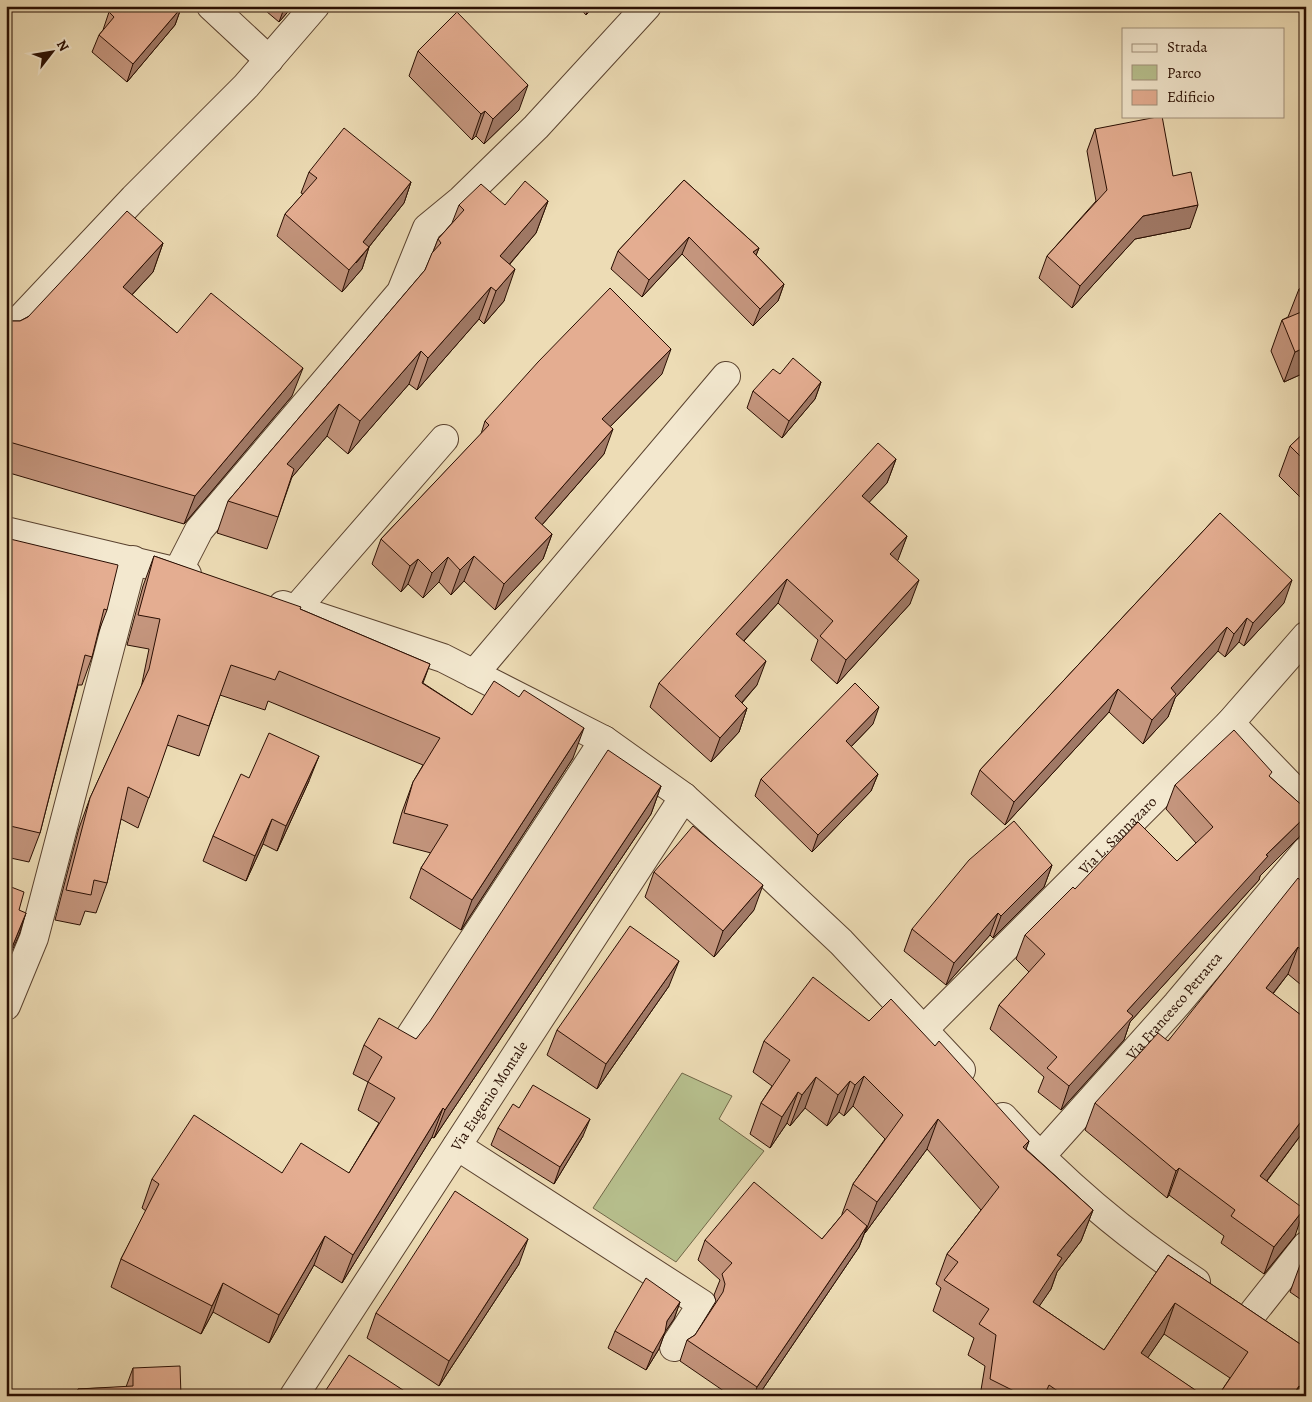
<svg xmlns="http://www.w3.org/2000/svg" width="1312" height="1402" font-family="Alegreya,serif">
  <rect width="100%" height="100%" fill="#eddcb5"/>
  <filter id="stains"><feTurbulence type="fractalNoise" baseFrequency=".004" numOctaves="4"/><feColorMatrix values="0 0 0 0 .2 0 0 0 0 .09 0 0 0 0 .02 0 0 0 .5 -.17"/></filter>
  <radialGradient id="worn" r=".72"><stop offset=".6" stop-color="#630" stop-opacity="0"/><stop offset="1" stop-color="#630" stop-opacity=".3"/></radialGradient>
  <!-- green -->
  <polygon fill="#b7c08e" stroke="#706748" points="682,1073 732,1096 719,1119 764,1151 676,1262 593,1208"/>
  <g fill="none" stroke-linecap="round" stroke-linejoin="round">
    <defs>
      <g id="street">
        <polyline points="211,6 269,60"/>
        <polyline points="6,334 134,198 246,86 315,6"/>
        <polyline points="6,531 187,574"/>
        <polyline points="178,571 199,530 401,292 427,228 461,200 536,127 647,6"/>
        <polyline points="283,605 443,658 604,740 684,797 760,866 841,942 961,1070"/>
        <polyline points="296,609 444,439"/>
        <polyline points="474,674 726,376"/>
        <polyline points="1230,723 1306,802"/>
        <polyline points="6,1006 34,938 133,560"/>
        <path id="s1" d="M924,1029L1230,723L1306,636"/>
        <polyline points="407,1041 604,740"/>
        <path d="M1003,1117C1060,1180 1125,1235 1196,1282"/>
        <polyline points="457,1146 702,1304 674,1347"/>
        <path id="s2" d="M1040,1157L1177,1004L1306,851"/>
        <polyline points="1249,1318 1306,1246"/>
        <path id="s3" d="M294,1396L684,797"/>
      </g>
    </defs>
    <!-- street casing -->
    <use href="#street" stroke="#5a422f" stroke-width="30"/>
    <!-- street -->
    <use href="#street" stroke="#f3e8cf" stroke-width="28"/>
  </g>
  <!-- wall -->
  <g fill="#c4957d" stroke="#290e02">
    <polygon points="260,6 293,6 279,22"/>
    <polygon points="578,6 595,6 586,15"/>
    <polygon points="181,8 175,25 127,82 92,52 99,35 103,30 109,12"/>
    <polygon points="418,51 519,110 484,144 476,136 472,140 409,76"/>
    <polygon points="1095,129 1173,176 1190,228 1135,239 1072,308 1039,278 1047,256 1096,201 1087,151"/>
    <polygon points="309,172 411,182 404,203 369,247 362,269 342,292 277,236 285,214 303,194 301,193"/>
    <polygon points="684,180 759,248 756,255 784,284 778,301 753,326 682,254 642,297 611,269 618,251"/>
    <polygon points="548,201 536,233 510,264 504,301 484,324 479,319 417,390 409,384 348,454 327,436 292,477 267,549 217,533 228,501 425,270 433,252 438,239 452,223 459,205 505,205"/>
    <polygon points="163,243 153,272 132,295 177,333 292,396 184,524 6,472 6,317 12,321 20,321"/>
    <polygon points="1306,286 1306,376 1304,373 1284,382 1271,351 1282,320 1288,317 1299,289"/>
    <polygon points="662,374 610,427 604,454 542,525 552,534 543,559 495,610 464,581 451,595 439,582 423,598 408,584 401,592 372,564 381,539 481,434 485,421"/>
    <polygon points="780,374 821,382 815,399 782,438 747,408 753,391"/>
    <polygon points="1306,431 1306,503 1279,476 1290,446"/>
    <polygon points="896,459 887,483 869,502 907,536 897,561 910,604 837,684 811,660 818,640 778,603 744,641 757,685 742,703 747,708 739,732 711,762 650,707 659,683"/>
    <polygon points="1220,513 1284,603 1244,646 1239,642 1225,657 1218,651 1175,698 1168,717 1143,744 1109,712 1005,825 971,794 980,770"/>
    <polygon points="6,538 107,610 97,636 92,657 82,685 78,685 40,833 29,862 6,857"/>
    <polygon points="154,556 300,609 430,664 423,683 472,715 573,758 461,930 410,898 421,868 431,853 393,843 402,812 413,782 423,765 268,701 265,710 220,695 199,756 167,745 138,828 121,819 107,883 96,913 85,911 80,925 55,920 79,828 90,798 141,688 149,649 127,645 143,586"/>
    <polygon points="873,724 851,747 878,774 871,791 812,852 755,796 761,779"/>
    <polygon points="1270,777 1306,809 1306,822 1300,836 1260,876 1259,880 1130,1022 1124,1040 1061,1110 1038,1092 1044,1077 990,1029 999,1005 1029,972 1016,959 1025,935 1075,889 1177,861 1196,843 1166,809 1175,785"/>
    <polygon points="249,778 309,781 277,851 263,844 246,881 203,861 213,836"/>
    <polygon points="661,786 651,814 434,1138 432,1137 342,1283 314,1265 269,1343 213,1312 201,1334 111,1287 121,1259 146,1211 142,1208 152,1179 282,1173 349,1173 379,1123 358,1110 368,1082 353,1074 364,1045 416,1039"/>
    <polygon points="1052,865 1044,887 993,938 990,935 946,985 904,951 912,929"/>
    <polygon points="654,872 754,910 714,957 645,897"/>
    <polygon points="1306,885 1306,989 1288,974 1273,994 1306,1019 1306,1128 1267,1181 1295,1236 1264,1274 1221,1243 1224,1236 1169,1195 1167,1198 1085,1130 1095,1103 1168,1041"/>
    <polygon points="669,986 597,1089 547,1055 557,1030"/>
    <polygon points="869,1021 935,1046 1029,1141 1026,1149 1093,1210 1081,1241 1057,1272 1051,1289 1039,1306 1104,1350 1168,1255 1306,1348 1306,1396 1218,1396 1230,1378 1164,1334 1147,1358 1204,1396 980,1396 985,1366 968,1355 974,1338 933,1311 941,1288 936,1284 947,1254 981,1210 927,1149 865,1233 865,1232 859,1247 758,1396 731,1396 680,1361 687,1340 695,1335 716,1301 714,1295 720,1280 698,1260 705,1240 822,1239 842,1215 842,1214 853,1184 885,1139 853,1106 844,1116 839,1112 827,1126 805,1108 790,1126 787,1123 770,1148 750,1134 761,1103 772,1086 753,1072 764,1041"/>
    <polygon points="519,1108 583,1136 554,1184 491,1145 498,1128"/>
    <polygon points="1306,1257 1306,1303 1290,1292 1300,1265"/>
    <polygon points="519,1264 439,1386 367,1338 376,1313"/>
    <polygon points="680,1302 674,1319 665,1332 659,1349 646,1370 608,1348 615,1331"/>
    <polygon points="133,1368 181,1396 75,1396 78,1389 126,1387"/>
  </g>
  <!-- shaded-wall -->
  <g fill="#a07966" stroke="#290e02">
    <polygon points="285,6 293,6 279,22"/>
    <polygon points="589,6 595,6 586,15"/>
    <polygon points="181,8 175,25 127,82 133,64"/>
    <polygon points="528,85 519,110 484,144 493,119"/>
    <polygon points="485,111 476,136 472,140 481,114"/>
    <polygon points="411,182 404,203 356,263 369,247 362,269 342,292 349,270 363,242"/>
    <polygon points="548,201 536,233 489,288 500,256"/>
    <polygon points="1198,205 1190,228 1135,239 1072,308 1080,286 1143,216"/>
    <polygon points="689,237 682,254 642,297 649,280"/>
    <polygon points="163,243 153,272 113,315 123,287"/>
    <polygon points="759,248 752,265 753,252"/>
    <polygon points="515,269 504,301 484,324 496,291"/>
    <polygon points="784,284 778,301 753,326 760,309"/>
    <polygon points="491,287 479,319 417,390 428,358"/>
    <polygon points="1306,347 1306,370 1304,373 1284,382 1295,352"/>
    <polygon points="671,349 662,374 593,444 602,419"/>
    <polygon points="421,351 409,384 348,454 360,421"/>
    <polygon points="303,368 292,396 184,524 195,496"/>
    <polygon points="821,382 815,399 782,438 789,421"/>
    <polygon points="339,404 327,436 276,496 287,464"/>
    <polygon points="613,429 604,454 526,543 535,518"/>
    <polygon points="896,459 887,483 853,520 862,496"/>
    <polygon points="552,534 543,559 495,610 504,584"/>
    <polygon points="907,536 898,560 881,578 890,554"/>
    <polygon points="474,556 464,581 451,595 460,570"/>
    <polygon points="448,557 439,582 423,598 432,573"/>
    <polygon points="418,559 408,584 401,592 410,566"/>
    <polygon points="787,579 778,603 728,658 736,634"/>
    <polygon points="919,580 910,604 837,684 846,660"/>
    <polygon points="1292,580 1284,603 1244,646 1253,623"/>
    <polygon points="1247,618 1239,642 1225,657 1234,634"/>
    <polygon points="1227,627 1218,651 1175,698 1168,717 1143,744 1152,720 1171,688"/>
    <polygon points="766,661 757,685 726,720 735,696"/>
    <polygon points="1118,689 1109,712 1005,825 1014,802"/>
    <polygon points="879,707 873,724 839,759 846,741"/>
    <polygon points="747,708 739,732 711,762 720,738"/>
    <polygon points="584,728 573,758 461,930 472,900"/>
    <polygon points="319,756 309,781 277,851 286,826"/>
    <polygon points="878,774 871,791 812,852 818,835"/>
    <polygon points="661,786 651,814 434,1138 445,1110"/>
    <polygon points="1306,816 1306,822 1300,836 1260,876 1259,880 1130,1022 1124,1040 1061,1110 1069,1086 1127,1011 1266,855"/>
    <polygon points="272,819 263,844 246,881 255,856"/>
    <polygon points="1052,865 1044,887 993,938 1001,916"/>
    <polygon points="763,885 754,910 714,957 723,931"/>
    <polygon points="26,913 19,935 6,964 6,962"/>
    <polygon points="998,913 990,935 946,985 954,963"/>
    <polygon points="1298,947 1288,974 1256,1015 1266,988"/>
    <polygon points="679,961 669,986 597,1089 606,1064"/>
    <polygon points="864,1076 853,1106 844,1116 855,1085"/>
    <polygon points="816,1077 805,1108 790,1126 802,1095"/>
    <polygon points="850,1081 839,1112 827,1126 838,1095"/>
    <polygon points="798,1092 787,1123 770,1148 782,1117"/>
    <polygon points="443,1108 432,1137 342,1283 353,1255"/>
    <polygon points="1306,1115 1306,1128 1250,1203 1260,1176"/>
    <polygon points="590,1119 583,1136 554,1184 560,1167"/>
    <polygon points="938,1119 927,1149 865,1233 877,1202"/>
    <polygon points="1029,1141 1018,1171 1023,1147"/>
    <polygon points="1179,1168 1169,1195 1167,1198 1176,1171"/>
    <polygon points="1304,1209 1295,1236 1264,1274 1274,1247"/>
    <polygon points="1093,1210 1081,1241 1057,1272 1051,1289 1021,1333 1033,1302 1057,1255"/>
    <polygon points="867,1226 859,1247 758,1396 754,1396 757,1387"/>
    <polygon points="325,1236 314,1265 269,1343 279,1315"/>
    <polygon points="528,1239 519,1264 439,1386 449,1361"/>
    <polygon points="223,1283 213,1312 201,1334 212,1306"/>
    <polygon points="680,1302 674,1319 665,1332 659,1349 646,1370 653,1353 667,1321"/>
    <polygon points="1175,1303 1164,1334 1130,1384 1141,1353"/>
    <polygon points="1299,1386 1295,1396 1292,1396"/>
  </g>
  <!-- building -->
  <g fill="#e4ad91" stroke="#290e02">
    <polygon points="115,6 180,6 181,8 133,64 99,35 114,17 109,12"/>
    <polygon points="457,12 528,85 493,119 485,111 481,114 418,51"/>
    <polygon points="1162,116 1173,176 1191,172 1198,205 1143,216 1080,286 1047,256 1107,190 1095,129"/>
    <polygon points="344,128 411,182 363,242 369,247 349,270 285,214 317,178 309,172"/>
    <polygon points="684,180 759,248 753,252 784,284 760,309 689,237 649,280 618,251"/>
    <polygon points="525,181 548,201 500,256 515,269 496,291 491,287 428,358 421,351 360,421 339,404 287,464 294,469 278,517 228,501 425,270 432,253 441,243 438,239 464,210 459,205 481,184 505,205"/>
    <polygon points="127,211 163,243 123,287 177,333 211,293 303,368 195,496 6,441 6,317 12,321 20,321 28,317"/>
    <polygon points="1306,286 1306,305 1299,289"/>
    <polygon points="6,287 10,290 6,295"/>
    <polygon points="610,288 671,349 602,419 613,429 535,518 552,534 504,584 474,556 460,570 448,557 432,573 418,559 410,566 381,539 489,425 485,421 538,362"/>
    <polygon points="1306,310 1306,347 1295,352 1282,320"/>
    <polygon points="793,358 821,382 789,421 753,391 773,369 780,374"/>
    <polygon points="1306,431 1306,462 1290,446"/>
    <polygon points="878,443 896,459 862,496 907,536 890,554 919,580 846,660 820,636 833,621 787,579 736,634 766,661 735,696 747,708 720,738 659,683"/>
    <polygon points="1220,513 1292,580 1253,623 1247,618 1234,634 1227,627 1171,688 1176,694 1152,720 1118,689 1014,802 980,770"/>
    <polygon points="6,538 118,565 107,610 104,609 92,657 85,655 40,833 6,825"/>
    <polygon points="154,556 301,607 300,609 430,664 422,683 472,715 494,681 519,697 524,690 584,728 472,900 421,868 448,825 404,813 413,782 440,738 279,671 275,680 231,665 209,726 178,715 149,798 128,787 107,883 94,880 91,895 66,890 90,798 149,669 160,619 138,615"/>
    <polygon points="855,683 879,707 846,741 878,774 818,835 761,779"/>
    <polygon points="1234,730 1272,772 1269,776 1306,809 1306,816 1266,855 1268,856 1127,1011 1133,1016 1069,1086 1047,1068 1057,1057 999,1005 1045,954 1025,935 1073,887 1075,889 1138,822 1177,861 1213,827 1175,785"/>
    <polygon points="269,733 319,756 286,826 272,819 255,856 213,836 241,774 249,778"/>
    <polygon points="608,750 661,786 445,1110 443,1108 353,1255 325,1236 279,1315 223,1283 212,1306 121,1259 159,1184 152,1179 194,1115 282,1173 301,1143 349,1173 395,1098 368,1082 382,1057 364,1045 379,1018 416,1039 430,1021"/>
    <polygon points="1014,821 1052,865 1001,916 998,913 954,963 912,929 969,860"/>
    <polygon points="693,826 763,885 723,931 654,872"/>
    <polygon points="1298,878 1306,885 1306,954 1298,947 1266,988 1306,1019 1306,1115 1260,1176 1304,1209 1274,1247 1231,1216 1235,1210 1179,1168 1176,1171 1095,1103 1158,1033 1168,1041"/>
    <polygon points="6,885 24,892 19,910 26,913 6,962"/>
    <polygon points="630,926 679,961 606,1064 557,1030"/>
    <polygon points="813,977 869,1021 891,999 935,1046 939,1041 1029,1141 1023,1147 1093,1210 1057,1255 1062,1258 1033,1302 1104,1350 1168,1255 1306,1348 1306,1391 1299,1386 1292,1396 1218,1396 1248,1352 1175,1303 1141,1353 1204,1396 1065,1396 1049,1385 1044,1396 1024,1396 990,1379 996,1335 979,1324 989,1309 944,1280 958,1262 947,1254 999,1187 938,1119 877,1202 853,1184 903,1115 864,1076 855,1085 850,1081 838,1095 816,1077 802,1095 798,1092 782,1117 761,1103 790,1060 764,1041"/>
    <polygon points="533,1085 590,1119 560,1167 498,1128 513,1104 519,1108"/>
    <polygon points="754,1182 822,1239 847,1209 867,1226 757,1387 687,1340 695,1335 723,1292 725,1284 722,1274 732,1263 705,1240"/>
    <polygon points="455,1191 528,1239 449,1361 376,1313"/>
    <polygon points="1306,1257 1306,1269 1300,1265"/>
    <polygon points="646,1278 680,1302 667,1321 665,1332 653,1353 615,1331"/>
    <polygon points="349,1355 406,1392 403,1396 322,1396"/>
    <polygon points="180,1366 181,1396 78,1396 78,1389 133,1386 133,1368"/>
  </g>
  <g text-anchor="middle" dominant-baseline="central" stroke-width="4" stroke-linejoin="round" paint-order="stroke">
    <!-- street labels -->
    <g font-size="15" fill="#290e02" stroke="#f3e8cf">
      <text stroke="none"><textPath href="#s1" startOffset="274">Via L. Sannazaro</textPath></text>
      <text stroke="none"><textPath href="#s2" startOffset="202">Via Francesco Petrarca</textPath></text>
      <text stroke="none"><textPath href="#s3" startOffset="358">Via Eugenio Montale</textPath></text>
    </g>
  </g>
  <!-- margin -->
  <rect width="1312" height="1402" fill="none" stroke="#eddcb5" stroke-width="25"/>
  <rect x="8" y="8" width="1297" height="1387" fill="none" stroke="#290e02" stroke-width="2.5"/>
  <rect x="12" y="12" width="1287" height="1377" fill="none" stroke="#290e02"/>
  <!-- legend -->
  <rect x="1122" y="28" width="162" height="90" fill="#f3e8cf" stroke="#a2917d"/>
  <rect x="1132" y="44" width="25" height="8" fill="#f3e8cf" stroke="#a2917d"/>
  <text x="1167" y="52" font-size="15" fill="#290e02">Strada</text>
  <rect x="1132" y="65" width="25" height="15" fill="#b7c08e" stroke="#a2917d"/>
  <text x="1167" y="78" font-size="15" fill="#290e02">Parco</text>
  <rect x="1132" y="90" width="25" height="15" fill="#e4ad91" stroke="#a2917d"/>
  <text x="1167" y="102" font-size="15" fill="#290e02">Edificio</text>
  <!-- north arrow -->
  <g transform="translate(52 52) rotate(59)" stroke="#f3e8cf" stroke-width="4" paint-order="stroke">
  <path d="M0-4L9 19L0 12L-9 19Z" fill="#290e02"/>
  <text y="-8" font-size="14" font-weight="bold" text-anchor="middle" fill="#290e02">N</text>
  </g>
  <rect width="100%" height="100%" filter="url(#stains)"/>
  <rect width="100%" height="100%" fill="url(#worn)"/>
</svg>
